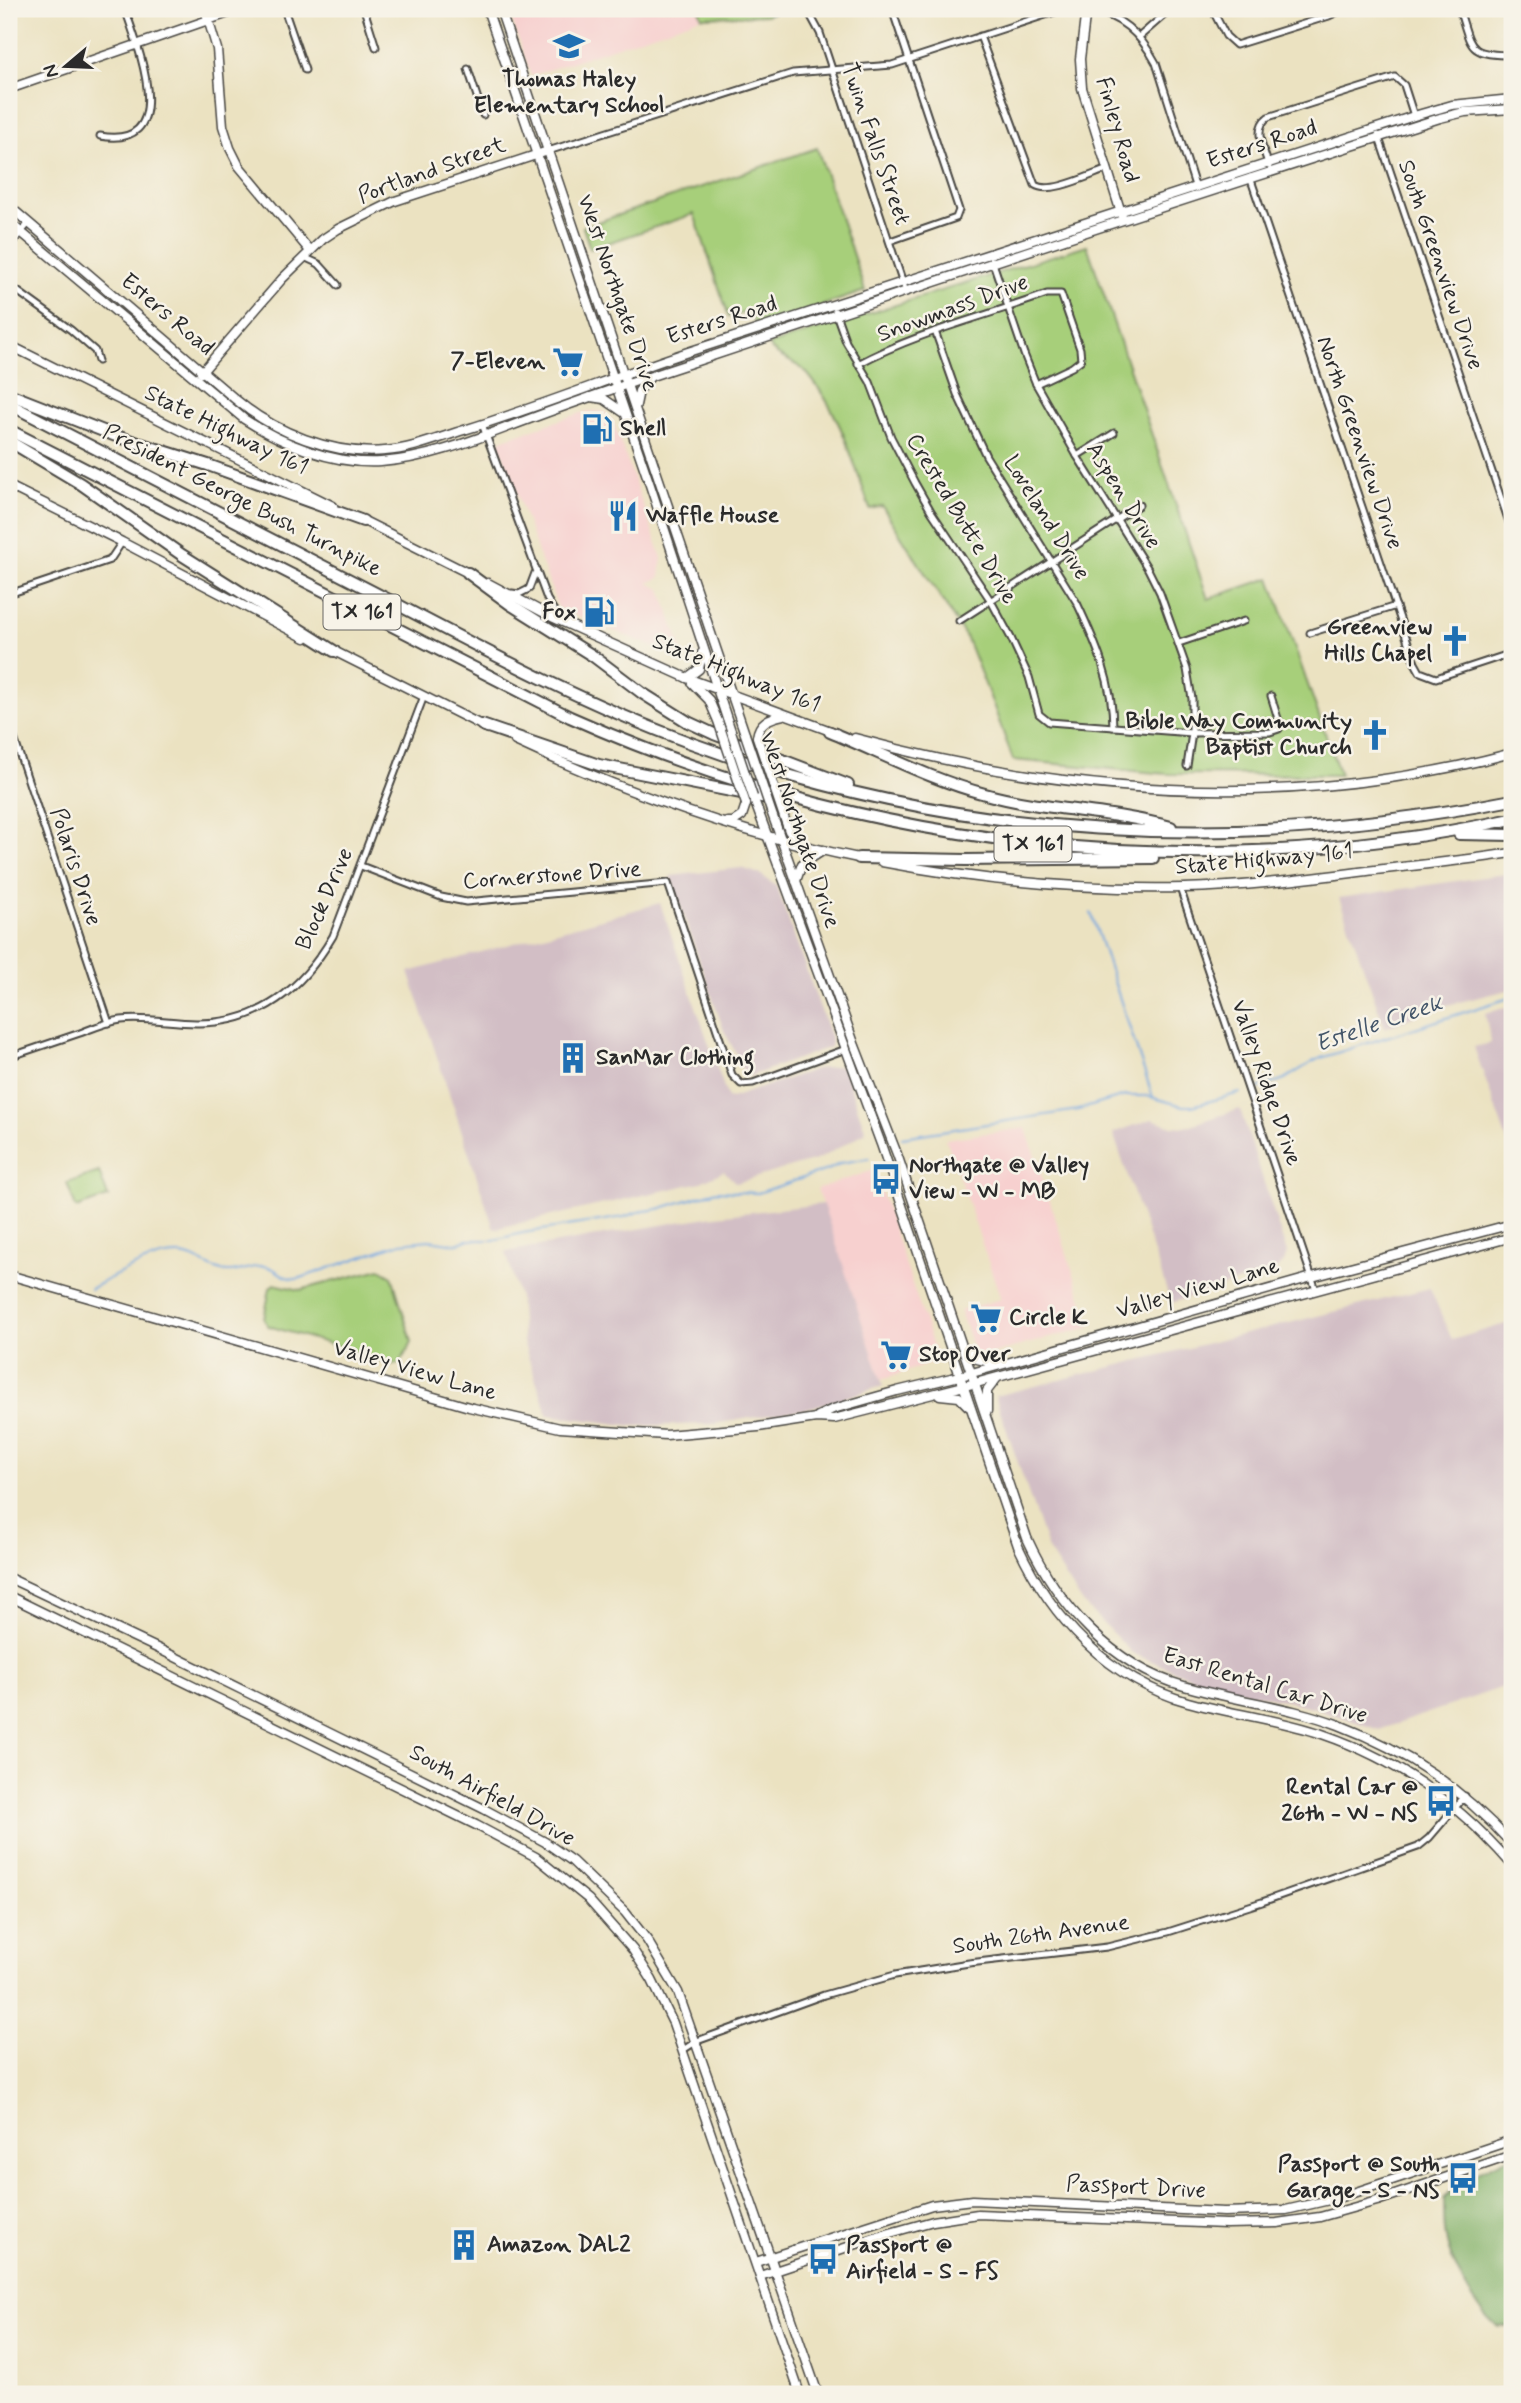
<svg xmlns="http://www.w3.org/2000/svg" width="1521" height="2403" font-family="Mynerve,sans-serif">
  <rect width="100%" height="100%" fill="#f7f3e8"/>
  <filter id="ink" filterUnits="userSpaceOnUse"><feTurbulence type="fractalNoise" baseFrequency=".0143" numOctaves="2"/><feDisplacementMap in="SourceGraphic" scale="14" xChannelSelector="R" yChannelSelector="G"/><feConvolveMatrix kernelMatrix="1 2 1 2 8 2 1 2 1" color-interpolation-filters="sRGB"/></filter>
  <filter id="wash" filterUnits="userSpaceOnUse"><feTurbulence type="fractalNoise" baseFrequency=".00686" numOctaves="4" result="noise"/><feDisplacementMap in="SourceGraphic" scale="28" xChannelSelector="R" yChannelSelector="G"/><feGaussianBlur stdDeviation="1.57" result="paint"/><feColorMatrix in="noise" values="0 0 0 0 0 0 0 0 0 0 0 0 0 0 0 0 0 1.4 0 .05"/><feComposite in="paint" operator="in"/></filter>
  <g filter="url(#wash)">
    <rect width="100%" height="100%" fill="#ebe2c1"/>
    <!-- built -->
    <g fill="#f7d0cf">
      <polygon points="508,9 699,9 702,17 531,76"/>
      <polygon points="594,411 605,412 613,421 662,558 660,578 648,583 661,589 683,653 676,656 558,608 499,444 501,440 581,413"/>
      <polygon points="1026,1128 1091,1327 982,1356 974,1352 960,1311 1001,1299 948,1144 945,1139"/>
      <polygon points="874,1170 938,1361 881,1380 817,1189"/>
    </g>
    <!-- industrial -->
    <g fill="#d2bec5">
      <polygon points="741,868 760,874 776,886 831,1038 830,1047 745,1078 739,1059 724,1031 670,876"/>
      <polygon points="1512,873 1512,989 1435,1008 1385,1028 1339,898"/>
      <polygon points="660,903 728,1099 816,1069 838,1066 844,1069 866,1132 819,1159 736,1183 724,1171 701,1182 494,1229 409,972"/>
      <polygon points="1512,1006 1512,1155 1474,1047 1491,1043 1485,1013"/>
      <polygon points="1240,1109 1287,1253 1284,1262 1276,1270 1171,1303 1113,1133 1152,1119 1172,1126 1185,1127"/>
      <polygon points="823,1204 883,1386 806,1409 713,1424 634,1426 548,1415 523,1342 519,1298 506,1252 707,1217"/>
      <polygon points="1430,1288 1452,1340 1512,1322 1512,1684 1379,1730 1312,1707 1199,1681 1132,1653 1082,1602 1048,1550 995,1396"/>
    </g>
    <!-- green -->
    <g fill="#a7cf7a" stroke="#697d52" stroke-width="2">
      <polygon points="699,9 783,9 766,15 702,17"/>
      <polygon points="817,148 865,291 756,328 750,311 729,317 694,214 590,249 583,227"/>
      <path d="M1087,245L1208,599L1270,578L1340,775L1167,774L1013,760L994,707L967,639L882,506L870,509C853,461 841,413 807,373C797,361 777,359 768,345Z"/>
      <polygon points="99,1172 108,1197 76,1208 67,1183"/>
      <polygon points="380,1269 392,1276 412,1342 400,1364 390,1364 351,1350 268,1326 264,1319 270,1288 274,1284 300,1290"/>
    </g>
    <!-- forest -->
    <path fill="#85b26a" stroke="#586e4a" stroke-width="2" d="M1512,2155V2325L1497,2327C1474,2307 1449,2263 1445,2232C1444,2221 1444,2210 1444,2199L1460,2181Z"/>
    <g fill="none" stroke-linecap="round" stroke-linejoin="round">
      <!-- stream -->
      <g stroke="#73a6df" stroke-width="2">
        <polyline points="769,13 776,9"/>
        <polyline points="1091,913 1153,1097"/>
        <polyline points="1258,1088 1285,1079 1314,1061 1324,1057 1512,997"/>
        <polyline points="902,1137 1078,1110 1125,1096 1147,1096 1183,1106 1192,1106 1240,1093"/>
        <path d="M90,1289C114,1276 158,1250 186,1256C200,1259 211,1270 226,1272C239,1273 251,1266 263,1266C277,1266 281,1280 298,1279L401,1243L429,1240L457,1244L466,1240H494L523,1233L624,1217L638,1212L658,1209L717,1191L758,1193L830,1169L841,1163L869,1158"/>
      </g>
    </g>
  </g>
  <g filter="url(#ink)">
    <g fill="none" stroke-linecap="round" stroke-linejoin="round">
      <defs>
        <g id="street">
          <polyline points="284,9 305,70"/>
          <polyline points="364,9 376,47"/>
          <polyline points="807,9 820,33 906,292"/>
          <path d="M1087,9C1120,15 1140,33 1156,63L1196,189"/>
          <polyline points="1212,9 1226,36 1236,45 1329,16 1344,9"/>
          <path d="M1459,9C1472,48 1467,55 1512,55"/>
          <path d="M980,36L1035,185C1050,195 1090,175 1108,169"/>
          <polyline points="1139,37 1171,9"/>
          <polyline points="468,69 483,115"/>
          <polyline points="1378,135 1512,531"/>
          <path d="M100,136C180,150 138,47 125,9"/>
          <polyline points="548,151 793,73 892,65 1064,9"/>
          <path d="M1269,166C1264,150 1252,129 1268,117L1395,77L1404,85L1414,116"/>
          <polyline points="1511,168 1512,172"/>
          <polyline points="1250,177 1415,663 1420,672 1436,678 1512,653"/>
          <polyline points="890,241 956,218 959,210 894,15 895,9"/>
          <polyline points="9,246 29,223"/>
          <polyline points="304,257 319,264 338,285"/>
          <polyline points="992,260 1024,354 1036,384 1077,456 1148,569 1160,593 1187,669 1192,699 1192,733 1187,766"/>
          <polyline points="9,285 71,330 95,351 98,361"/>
          <polyline points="835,311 846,342 870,382 891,437 915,483 931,511 991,601 1011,638 1029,677 1039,714 1049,722 1192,733 1270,732 1279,729 1280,725 1271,696"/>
          <path d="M935,331L957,394L986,456L1077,603C1096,643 1113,683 1113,727"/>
          <path d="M858,364C918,332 984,317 1047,294H1061L1080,349L1081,360L1072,367L1036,384"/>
          <polyline points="482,424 547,599 559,619"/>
          <polyline points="1077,456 1114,433"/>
          <polyline points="512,593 519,594 529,589 535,573"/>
          <polyline points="9,594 110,560 122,542"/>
          <polyline points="959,621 1139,505"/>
          <polyline points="1310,633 1396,606"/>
          <polyline points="1179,643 1244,621"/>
          <polyline points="9,723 109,1023"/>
          <polyline points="361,866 441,897 466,902 668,883 732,1075 741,1084 753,1083 846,1049"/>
          <polyline points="1180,888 1316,1290"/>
          <path d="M9,1057C32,1049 56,1041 80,1033C93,1028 107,1022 121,1020C146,1017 171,1023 196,1023C260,1024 302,989 333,936L424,696"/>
          <polyline points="683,2050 697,2041 824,1995 895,1975 969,1963 1107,1947 1168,1932 1262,1902 1418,1847 1429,1838 1465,1796"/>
        </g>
        <g id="secondary">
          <polyline points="205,9 217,49 223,126 230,148 239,166 310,251"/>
          <polyline points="487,9 650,485 731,731"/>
          <polyline points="500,9 745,734"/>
          <polyline points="1086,9 1080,59 1082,88 1122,216"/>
          <polyline points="9,89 240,9"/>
          <path d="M9,206L235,399C274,432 333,456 385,451C412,449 438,438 464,430C539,407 613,377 688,352C930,273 1172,195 1414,116L1452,105L1512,99"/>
          <path d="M9,222L244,419C283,444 333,465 381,462C434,458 483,436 532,418C586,398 639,380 694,362C942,279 1190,197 1440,118L1465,112L1512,109"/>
          <polyline points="9,345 333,506"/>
          <polyline points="201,373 282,279 323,239 338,229 395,201 548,151"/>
          <polyline points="591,397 604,399 623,412"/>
          <polyline points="636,405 639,391 650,377"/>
          <polyline points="9,486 122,542 305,638"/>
          <polyline points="360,519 470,574"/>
          <polyline points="488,583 552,617 687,678 836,733"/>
          <polyline points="330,649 487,728"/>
          <polyline points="687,678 699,669 702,653"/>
          <polyline points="692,683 709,700 718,721"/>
          <path d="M757,737C759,722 769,718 783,715"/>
          <path d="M855,738C1071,797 1295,811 1512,753"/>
          <path d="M515,741C626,793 742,835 863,859"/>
          <path d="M753,797L881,1144L1018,1546C1051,1618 1109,1680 1188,1702C1232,1714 1278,1719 1322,1734C1398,1760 1460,1804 1512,1865"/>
          <path d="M771,811L855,1046L897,1154L1027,1538C1057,1604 1112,1666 1184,1686C1236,1701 1289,1706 1339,1725C1409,1752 1461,1788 1512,1844"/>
          <polyline points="784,817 789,831 803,846"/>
          <polyline points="727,822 733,822 742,816 746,804"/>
          <path d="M882,862C981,881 1083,890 1184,888C1248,887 1311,878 1375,870C1421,865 1467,860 1512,853"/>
          <polyline points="796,881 802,864 824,850"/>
          <polyline points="9,1275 469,1407 560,1428 666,1435 758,1427 816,1418 834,1419 976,1383 1512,1237"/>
          <polyline points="967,1350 977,1359 998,1364"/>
          <polyline points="940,1395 959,1397 968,1406"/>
          <polyline points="987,1411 987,1391 997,1378"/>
          <polyline points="818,1416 833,1409 897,1391 972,1373 1312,1277 1512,1224"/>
          <polyline points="9,1578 159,1649 484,1809 545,1842 572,1861 625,1912 647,1940 678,1992 818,2394"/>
          <polyline points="9,1596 476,1825 536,1857 588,1899 633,1950 652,1980 673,2023 800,2394"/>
          <polyline points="756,2262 932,2205 972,2200 1224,2212 1286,2210 1338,2198 1512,2140"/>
          <polyline points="760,2276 890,2233 933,2221 978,2214 1226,2224 1277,2223 1320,2217 1377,2201 1512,2155"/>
        </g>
        <g id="highway">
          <polyline points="9,394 116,436 208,465 363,521"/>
          <path d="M9,404C135,469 261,534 387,599C486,651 585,704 691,743C956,841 1236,854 1512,800"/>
          <path d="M9,430L570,717C865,849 1196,887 1512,819"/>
          <polyline points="9,441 81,484 182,555 334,651"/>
          <polyline points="468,573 510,604 593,656 642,693 688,722 714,734 848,785"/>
          <polyline points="482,725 599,765 787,802"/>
          <path d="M830,732C881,753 932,780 985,794C1046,811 1110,810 1171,827"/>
          <polyline points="1459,834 1512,835"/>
          <polyline points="859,858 966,860 1153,858"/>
        </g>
      </defs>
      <!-- street casing -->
      <use href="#street" stroke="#484642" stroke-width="9"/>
      <!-- secondary casing -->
      <use href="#secondary" stroke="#484642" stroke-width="11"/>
      <!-- highway casing -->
      <use href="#highway" stroke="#484642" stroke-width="14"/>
      <!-- street -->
      <use href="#street" stroke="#fff" stroke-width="5"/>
      <!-- secondary -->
      <use href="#secondary" stroke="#fff" stroke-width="8"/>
      <!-- highway -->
      <use href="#highway" stroke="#fff" stroke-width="10"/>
      <defs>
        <g id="secondary-bridge">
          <polyline points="718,721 746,804"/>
          <polyline points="731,731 753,797"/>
          <polyline points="745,734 771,811"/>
          <polyline points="757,737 784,817"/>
        </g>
      </defs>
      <!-- secondary-bridge casing -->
      <use href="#secondary-bridge" stroke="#484642" stroke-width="11" stroke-linecap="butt"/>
      <!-- secondary-bridge -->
      <use href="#secondary-bridge" stroke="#fff" stroke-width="8"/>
    </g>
  </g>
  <!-- icons -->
  <defs>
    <symbol id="school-bare" viewBox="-9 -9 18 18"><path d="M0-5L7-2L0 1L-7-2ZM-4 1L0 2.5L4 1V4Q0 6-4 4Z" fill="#1f6fb2" stroke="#f7f3e8" stroke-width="2.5" paint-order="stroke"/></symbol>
    <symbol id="supermarket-bare" viewBox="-9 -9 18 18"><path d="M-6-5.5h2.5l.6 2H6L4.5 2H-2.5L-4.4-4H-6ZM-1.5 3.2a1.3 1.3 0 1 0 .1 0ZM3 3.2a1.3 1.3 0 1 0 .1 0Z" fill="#1f6fb2" stroke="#f7f3e8" stroke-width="2.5" paint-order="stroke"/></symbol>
    <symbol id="fuel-bare" viewBox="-9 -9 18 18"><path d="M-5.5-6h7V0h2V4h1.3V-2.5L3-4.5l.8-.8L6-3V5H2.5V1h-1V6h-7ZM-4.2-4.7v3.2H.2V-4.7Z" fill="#1f6fb2" stroke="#f7f3e8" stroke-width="2.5" paint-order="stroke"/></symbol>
    <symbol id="restaurant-bare" viewBox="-9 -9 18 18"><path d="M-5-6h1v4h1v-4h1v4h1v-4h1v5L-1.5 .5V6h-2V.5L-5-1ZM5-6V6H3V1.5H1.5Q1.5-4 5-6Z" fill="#1f6fb2" stroke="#f7f3e8" stroke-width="2.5" paint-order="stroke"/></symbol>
    <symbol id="church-bare" viewBox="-9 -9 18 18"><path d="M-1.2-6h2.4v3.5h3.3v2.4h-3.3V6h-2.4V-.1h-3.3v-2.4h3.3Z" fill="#1f6fb2" stroke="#f7f3e8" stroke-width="2.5" paint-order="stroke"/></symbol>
    <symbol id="building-bare" viewBox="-9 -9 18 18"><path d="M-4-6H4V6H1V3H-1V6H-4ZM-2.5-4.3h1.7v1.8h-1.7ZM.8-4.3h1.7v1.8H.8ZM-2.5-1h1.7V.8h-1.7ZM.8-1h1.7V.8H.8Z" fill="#1f6fb2" stroke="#f7f3e8" stroke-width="2.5" paint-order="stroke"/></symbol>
    <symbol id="bus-bare" viewBox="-9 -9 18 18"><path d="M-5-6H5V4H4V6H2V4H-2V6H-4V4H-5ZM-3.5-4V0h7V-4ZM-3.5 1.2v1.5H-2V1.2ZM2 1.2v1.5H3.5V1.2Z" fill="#1f6fb2" stroke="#f7f3e8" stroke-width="2.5" paint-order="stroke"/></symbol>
  </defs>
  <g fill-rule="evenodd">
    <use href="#school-bare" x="547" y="24" width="44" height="44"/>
    <use href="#supermarket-bare" x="546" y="340" width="44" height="44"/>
    <use href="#fuel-bare" x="575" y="407" width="44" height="44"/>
    <use href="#restaurant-bare" x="601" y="494" width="44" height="44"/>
    <use href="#fuel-bare" x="577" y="590" width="44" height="44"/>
    <use href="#church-bare" x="1433" y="619" width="44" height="44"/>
    <use href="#church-bare" x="1353" y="713" width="44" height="44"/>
    <use href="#building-bare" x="551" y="1036" width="44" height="44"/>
    <use href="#bus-bare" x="864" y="1157" width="44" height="44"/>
    <use href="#supermarket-bare" x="964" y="1296" width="44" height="44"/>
    <use href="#supermarket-bare" x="874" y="1333" width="44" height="44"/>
    <use href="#bus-bare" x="1419" y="1779" width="44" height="44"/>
    <use href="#bus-bare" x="1441" y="2156" width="44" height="44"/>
    <use href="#building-bare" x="442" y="2223" width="44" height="44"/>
    <use href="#bus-bare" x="801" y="2237" width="44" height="44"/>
  </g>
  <g text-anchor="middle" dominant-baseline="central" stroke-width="5" stroke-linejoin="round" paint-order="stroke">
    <!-- shield labels -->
    <g fill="#f7f3e8" stroke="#686764" stroke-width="2">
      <rect x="323.5" y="594.5" width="77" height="35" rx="5"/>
      <rect x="994.5" y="826.5" width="77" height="35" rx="5"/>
    </g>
    <g font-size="21" font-weight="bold" fill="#2b2b2b">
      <text x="362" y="612">TX 161</text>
      <text x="1033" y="844">TX 161</text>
    </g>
    <!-- poi labels -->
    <g font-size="23" font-weight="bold" fill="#2b2b2b" stroke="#f7f3e8" text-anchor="start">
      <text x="569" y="80" text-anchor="middle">Thomas Haley<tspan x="569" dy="26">Elementary School</tspan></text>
      <text x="545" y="362" text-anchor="end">7-Eleven</text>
      <text x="620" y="429">Shell</text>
      <text x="646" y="516">Waffle House</text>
      <text x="576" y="612" text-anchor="end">Fox</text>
      <text x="1432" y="628" text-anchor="end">Greenview<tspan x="1432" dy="26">Hills Chapel</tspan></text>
      <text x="1352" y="722" text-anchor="end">Bible Way Community<tspan x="1352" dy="26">Baptist Church</tspan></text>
      <text x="596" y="1058">SanMar Clothing</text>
      <text x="909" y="1166">Northgate @ Valley<tspan x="909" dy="26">View - W - MB</tspan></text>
      <text x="1009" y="1318">Circle K</text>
      <text x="919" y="1355">Stop Over</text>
      <text x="1418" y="1788" text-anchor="end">Rental Car @<tspan x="1418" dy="26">26th - W - NS</tspan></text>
      <text x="1440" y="2165" text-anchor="end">Passport @ South<tspan x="1440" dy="26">Garage - S - NS</tspan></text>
      <text x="487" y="2245">Amazon DAL2</text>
      <text x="846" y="2246">Passport @<tspan x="846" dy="26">Airfield - S - FS</tspan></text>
    </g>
    <!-- street labels -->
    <g font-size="23" fill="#2b2b2b" stroke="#f7f3e8">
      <text transform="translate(1117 130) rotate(74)">Finley Road</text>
      <text transform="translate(875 144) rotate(71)">Twin Falls Street</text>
      <text transform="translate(1262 145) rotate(-18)">Esters Road</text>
      <text transform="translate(432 171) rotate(-20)">Portland Street</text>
      <text transform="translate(1440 265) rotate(71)">South Greenview Drive</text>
      <text transform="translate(617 293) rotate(71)">West Northgate Drive</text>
      <text transform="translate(953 309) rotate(-20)">Snowmass Drive</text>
      <text transform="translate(167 315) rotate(40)">Esters Road</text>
      <text transform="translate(722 321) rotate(-18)">Esters Road</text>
      <text transform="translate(226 431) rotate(26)">State Highway 161</text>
      <text transform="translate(1359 443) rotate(71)">North Greenview Drive</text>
      <text transform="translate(1123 496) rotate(58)">Aspen Drive</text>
      <text transform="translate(242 501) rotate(27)">President George Bush Turnpike</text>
      <text transform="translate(1046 518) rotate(58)">Loveland Drive</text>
      <text transform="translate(961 519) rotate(59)">Crested Butte Drive</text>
      <text transform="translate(736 674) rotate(22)">State Highway 161</text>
      <text transform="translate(799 830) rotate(71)">West Northgate Drive</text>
      <text transform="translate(1264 860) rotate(-5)">State Highway 161</text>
      <text transform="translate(75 867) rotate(72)">Polaris Drive</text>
      <text transform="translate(552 876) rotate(-4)">Cornerstone Drive</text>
      <text transform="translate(325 899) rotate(-66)">Block Drive</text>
      <text transform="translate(1266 1083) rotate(71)">Valley Ridge Drive</text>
      <text transform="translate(1198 1289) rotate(-16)">Valley View Lane</text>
      <text transform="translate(415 1371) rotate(16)">Valley View Lane</text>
      <text transform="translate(1265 1686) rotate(17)">East Rental Car Drive</text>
      <text transform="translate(492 1796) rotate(29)">South Airfield Drive</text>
      <text transform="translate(1041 1935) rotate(-8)">South 26th Avenue</text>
      <text transform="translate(1136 2188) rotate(3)">Passport Drive</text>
    </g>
    <!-- water labels -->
    <g font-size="24" font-style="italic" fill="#44566a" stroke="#f7f3e8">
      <text transform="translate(1379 1024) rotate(-19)">Estelle Creek</text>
    </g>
  </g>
  <!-- margin -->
  <rect width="1521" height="2403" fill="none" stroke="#f7f3e8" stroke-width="35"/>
  <!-- north arrow -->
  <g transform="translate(66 66) rotate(251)" stroke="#f7f3e8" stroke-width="5" paint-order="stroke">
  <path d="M0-5L12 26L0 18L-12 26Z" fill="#2b2b2b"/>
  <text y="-10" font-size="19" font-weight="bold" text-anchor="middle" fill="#2b2b2b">N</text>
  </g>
</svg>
